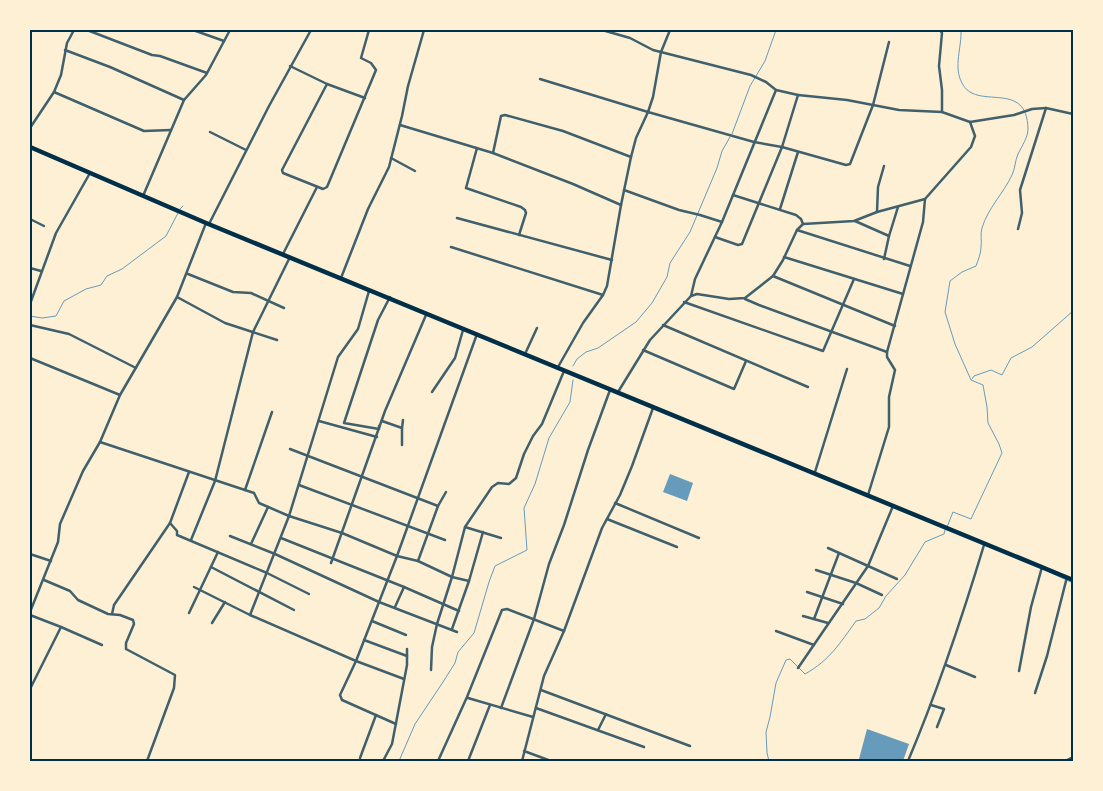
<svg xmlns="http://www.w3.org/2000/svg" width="1103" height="791" font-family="'DejaVu Sans',sans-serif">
  <rect width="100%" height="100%" fill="#fdf0d5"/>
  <!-- water -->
  <g fill="#669bbc">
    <polygon points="670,474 693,483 687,501 663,492"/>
    <polygon points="867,729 909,744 903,761 865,761 859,759"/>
  </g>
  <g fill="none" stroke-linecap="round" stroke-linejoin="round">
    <!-- stream -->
    <g stroke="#669bbc" stroke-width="1">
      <polyline points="732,134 750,86 765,61 776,30"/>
      <polyline points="180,209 183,206"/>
      <polyline points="30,316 42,318 56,316 64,301 86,289 101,285 107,276 122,269 166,236 178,213"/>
      <polyline points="573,366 577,359 586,352 598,348 636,322 652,303 667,277 670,263 690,232 717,168 722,151 730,137"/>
      <polyline points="972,379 974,376 991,370 1002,375 1011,358 1032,347 1073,311"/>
      <path d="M947,527L953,512L971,519L1002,453L999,444L988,423L987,407L983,385L971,380L955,344L945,312L950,281L962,272L976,266C978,260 981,254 981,247C982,241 980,234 982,228C988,208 1003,194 1012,175C1015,169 1015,161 1018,154C1022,146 1028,137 1028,129C1027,78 976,112 962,83C953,67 962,47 961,30"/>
      <polyline points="1049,572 1073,583"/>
      <polyline points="399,761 415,724 443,682 455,663 458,652 474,633 489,582 495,566 527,550 524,508 535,484 549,438 570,402 573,380"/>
      <path d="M769,761L767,753L766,732L770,717L776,683L786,660L790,659L805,674C830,660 840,643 856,621L865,619L879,608L886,596L905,575L925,542L944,534L945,530"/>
    </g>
    <!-- minor -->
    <g stroke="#3f606c" stroke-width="2.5">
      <polyline points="87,30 152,55 160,56 207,73"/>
      <polyline points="193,30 224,41"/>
      <polyline points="602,30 630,38 653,50 751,75 766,82 776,90 798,95"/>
      <polyline points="940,30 942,33 939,66 942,90 942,112"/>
      <polyline points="65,50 110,67 184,100"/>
      <polyline points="290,66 327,84 365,98"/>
      <polyline points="540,79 648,112 653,97 661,52 670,30"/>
      <polyline points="327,84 282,170 283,173 323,189 327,187 376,70 371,63 361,58 369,30"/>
      <polyline points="54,92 144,131 171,130"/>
      <polyline points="400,125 493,153 573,184 621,205"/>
      <polyline points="30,128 54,92 61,75 67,43 74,30"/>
      <polyline points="210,132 246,150"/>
      <polyline points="477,148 466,188 521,207 525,210 526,213 519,235"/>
      <polyline points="493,153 501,116 505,115 563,131 631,157"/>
      <polyline points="391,158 415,171"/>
      <polyline points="624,190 679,210 700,215 722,222"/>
      <polyline points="733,195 796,215 801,219 803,224"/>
      <polyline points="143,196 184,100 206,75 230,30"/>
      <polyline points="780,209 798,152"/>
      <polyline points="877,212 878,187 884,166"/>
      <polyline points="457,218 612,260"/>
      <polyline points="30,219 44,226"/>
      <polyline points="855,221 889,236 898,207"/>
      <polyline points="209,224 269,106 311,30"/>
      <polyline points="1018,229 1022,213 1020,190 1046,108 1073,114"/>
      <polyline points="797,230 910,266"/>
      <polyline points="715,237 738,245 742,244 782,147 798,95 847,100 899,110 942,112 970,122 1014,115 1032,109 1046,108"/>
      <polyline points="451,247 603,295"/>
      <polyline points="283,254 317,187"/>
      <polyline points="784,257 903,294"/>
      <polyline points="884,259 889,236"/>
      <polyline points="30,268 41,271"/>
      <polyline points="188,274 233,292 251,293 284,308"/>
      <polyline points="773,276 895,326"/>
      <polyline points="341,278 368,209 389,167 402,116 408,86 424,30"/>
      <polyline points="691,296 695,279 722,222 776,90"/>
      <polyline points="177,297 225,323 277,340"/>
      <polyline points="745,299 759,305 887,352"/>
      <polyline points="684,302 823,351 854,279"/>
      <polyline points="30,304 56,233 90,173"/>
      <polyline points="30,325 69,334 136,368"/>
      <polyline points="663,325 808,387"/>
      <polyline points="643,350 734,389 746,361"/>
      <polyline points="525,354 537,328"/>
      <polyline points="30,358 120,395"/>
      <polyline points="558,367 583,323 603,295 607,286 621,205 631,157 636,138 648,112 754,142 782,147 846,165 850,164 873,105 889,42"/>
      <polyline points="432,392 455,358 463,330"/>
      <polyline points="618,392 650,340 691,296 697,294 729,299 745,298 773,276 783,260 797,230 803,224 854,221 877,212 925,199 971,147 975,136 970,122"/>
      <polyline points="319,421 377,437"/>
      <polyline points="382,421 402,428 402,445"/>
      <polyline points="379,426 379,429 344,423 378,320 390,297"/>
      <polyline points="402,428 403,420"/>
      <polyline points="100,442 254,493 259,503 289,516 342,533 397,556 418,561 452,577 469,581"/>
      <polyline points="290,449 438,506"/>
      <polyline points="815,472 847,369"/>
      <polyline points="299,485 445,540"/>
      <polyline points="245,490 272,412"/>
      <polyline points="868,495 889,427 889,397 895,370 887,357 887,352 923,222 925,199"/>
      <polyline points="615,503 699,538"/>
      <polyline points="607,519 677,547"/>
      <polyline points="170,523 177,531 177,535 267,573 309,594"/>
      <polyline points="465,527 501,538"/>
      <polyline points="230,536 275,554 379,602 457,632"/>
      <polyline points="281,538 404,587 459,611"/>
      <polyline points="191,540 215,481 253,332 290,257"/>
      <polyline points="251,544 268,507"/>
      <polyline points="828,548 897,579"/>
      <polyline points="30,554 51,561"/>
      <polyline points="418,561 438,506 446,492"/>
      <polyline points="331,563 385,411 426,315"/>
      <polyline points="211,567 294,610"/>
      <polyline points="816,570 856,583 882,595"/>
      <polyline points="44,580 70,591 78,600 108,614 120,615 133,620 134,624 126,643 126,649 175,675 174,688 147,761"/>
      <polyline points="194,587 250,615 356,661 404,679"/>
      <polyline points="807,592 843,604"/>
      <polyline points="395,607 404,587"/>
      <polyline points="30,612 58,542 60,524 83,471 100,442 120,395 177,297 206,223"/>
      <polyline points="189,613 218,552"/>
      <polyline points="112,614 114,605 170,523 189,472"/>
      <polyline points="30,615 61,627 30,689"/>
      <polyline points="250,615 289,516 338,357 358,329 369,291"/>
      <polyline points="803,616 828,623"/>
      <polyline points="814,619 839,553"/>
      <polyline points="372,621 406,635"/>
      <polyline points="212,623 225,602"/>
      <polyline points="61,627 102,645"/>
      <polyline points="452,629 469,581 483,532"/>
      <polyline points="776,631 814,645"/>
      <polyline points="364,640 407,656"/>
      <polyline points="946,665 975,677"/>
      <polyline points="798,668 868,566 893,506"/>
      <polyline points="431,670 432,647 437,624 452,577 465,527 492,487 498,483 509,484 516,478 524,454 533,436 542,424 564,371"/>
      <polyline points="1019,671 1031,607 1042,567"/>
      <polyline points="541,690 690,746"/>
      <polyline points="1035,693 1047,656 1067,577"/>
      <polyline points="468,698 533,717"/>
      <polyline points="931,705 944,709 937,727"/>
      <polyline points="501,708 534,619 549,564 564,525 588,450 610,390"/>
      <polyline points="536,708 644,747"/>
      <polyline points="396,724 342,700 340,695 356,661 397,556 477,334"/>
      <polyline points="598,730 606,714"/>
      <polyline points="524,751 551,761"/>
      <polyline points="360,758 376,715"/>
      <polyline points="383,761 392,744 407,665 407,649"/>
      <polyline points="438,761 467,697 502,610 507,609 564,631"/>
      <polyline points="468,761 490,705"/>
      <polyline points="522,761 544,676 564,631 602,528 620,495 632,466 653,408"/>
      <path d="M908,761C938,690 962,618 984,545"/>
      <polyline points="1065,761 1073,757"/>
    </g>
    <!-- trunk -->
    <polyline stroke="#003049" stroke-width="4.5" points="30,147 206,223 1073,580"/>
  </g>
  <!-- border -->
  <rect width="1103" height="791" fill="none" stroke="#fdf0d5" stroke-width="62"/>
  <rect x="31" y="31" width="1041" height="729" fill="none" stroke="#003049" stroke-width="2"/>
</svg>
